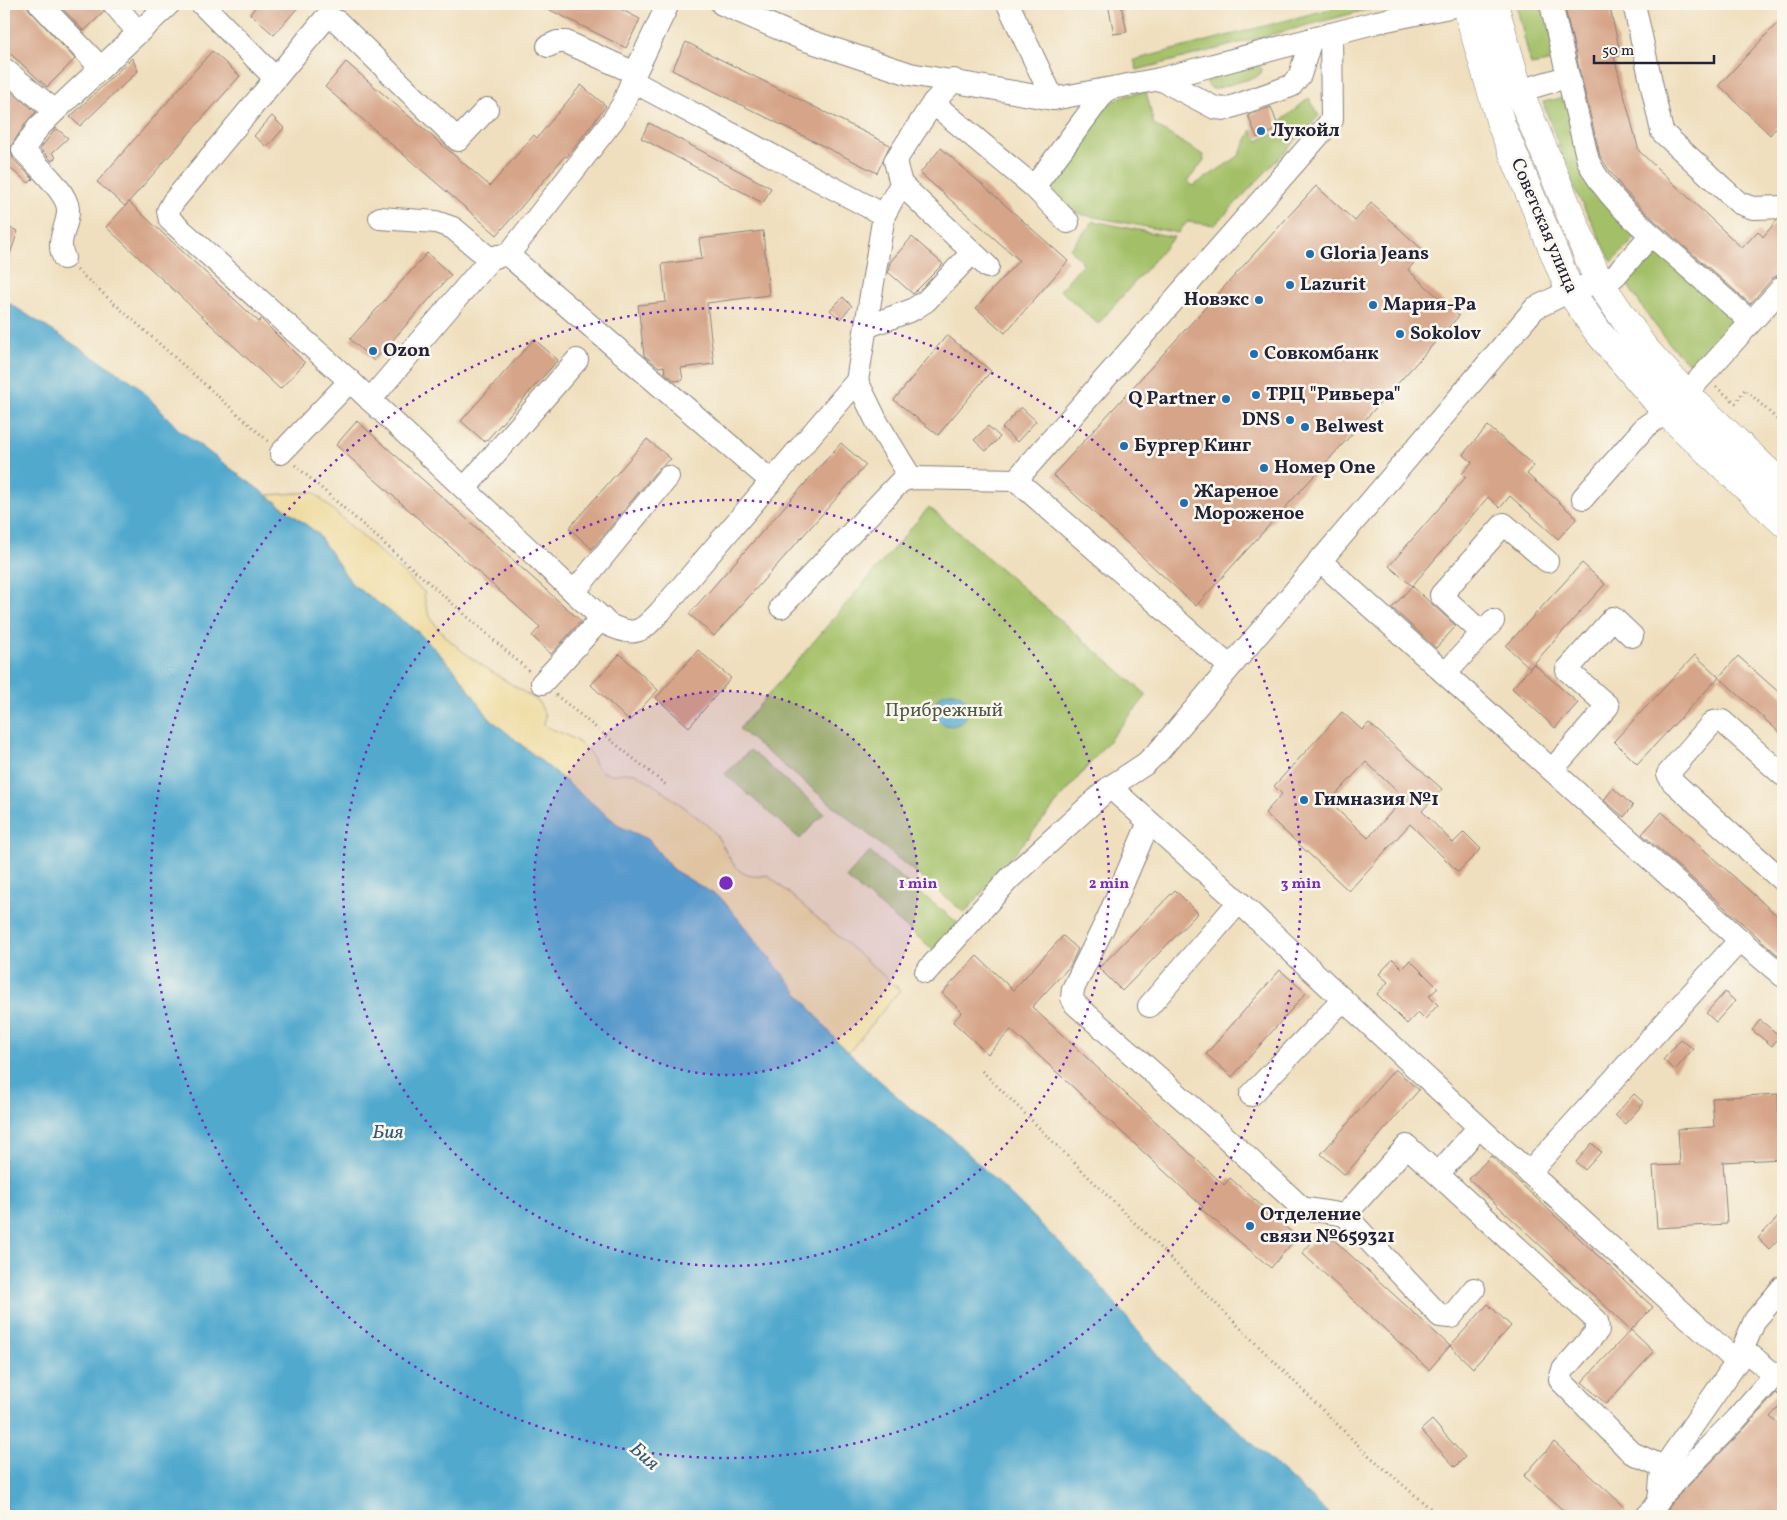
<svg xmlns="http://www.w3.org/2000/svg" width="1787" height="1520" font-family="Vollkorn,serif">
  <rect width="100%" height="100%" fill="#fbf7ec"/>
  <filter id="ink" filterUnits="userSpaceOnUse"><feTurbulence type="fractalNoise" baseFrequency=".02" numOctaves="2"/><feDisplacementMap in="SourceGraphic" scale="10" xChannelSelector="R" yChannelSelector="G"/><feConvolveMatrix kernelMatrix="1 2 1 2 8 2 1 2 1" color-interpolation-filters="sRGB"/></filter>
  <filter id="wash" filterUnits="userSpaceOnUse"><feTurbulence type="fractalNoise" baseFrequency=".0096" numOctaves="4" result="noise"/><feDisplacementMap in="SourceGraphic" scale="20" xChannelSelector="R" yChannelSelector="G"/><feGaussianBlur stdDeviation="1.12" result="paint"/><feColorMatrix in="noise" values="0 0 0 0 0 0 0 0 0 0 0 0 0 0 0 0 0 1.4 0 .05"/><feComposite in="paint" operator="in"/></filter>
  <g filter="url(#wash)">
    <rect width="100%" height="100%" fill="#efdfbe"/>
    <!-- green -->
    <g fill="#a3c068" stroke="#627152">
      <polygon points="1349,4 1376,4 1377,7 1137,70 1134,60"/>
      <polygon points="1516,4 1548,4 1554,58 1548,62 1531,65"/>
      <polygon points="1257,64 1262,69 1261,73 1256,77 1215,89 1212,89 1207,84 1209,77"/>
      <polygon points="1146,91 1154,125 1203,155 1204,160 1188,181 1193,186 1239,156 1252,130 1257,141 1282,131 1281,121 1309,98 1319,116 1215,225 1187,222 1178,233 1079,214 1050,197 1046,179 1104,107 1121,97"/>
      <polygon points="1562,98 1637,236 1612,262 1574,188 1543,102"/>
      <polygon points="1093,221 1174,237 1098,324 1060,290 1083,263 1070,249"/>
      <path d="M1653,247L1738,321L1702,362C1700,363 1697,365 1695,365C1678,364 1633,293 1623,278Z"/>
      <polygon points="929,507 1147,695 965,913 739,729"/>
      <polygon points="750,750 824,813 800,839 725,774"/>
      <polygon points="869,852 958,923 935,951 846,878"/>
    </g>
    <!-- sand -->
    <path fill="#eeda9e" stroke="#887e6c" d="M313,492L424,592C425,603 427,614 435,624C458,655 507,680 539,702L545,715L544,726C559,732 577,738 587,750C595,758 593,768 605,773C614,777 626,771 635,773C641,774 702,820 709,827C730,845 728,884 768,875L900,990L849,1052L839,1044L722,899L672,869L648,839L621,827L489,718L455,670L418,632L352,584L317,533L267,495Z"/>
    <!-- water -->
    <g fill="#51a9ce" stroke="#3a6684">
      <polygon points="4,300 136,384 178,429 317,533 352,584 418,632 455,670 489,718 621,827 648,839 672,869 722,899 839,1044 911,1109 947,1133 1089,1272 1161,1359 1331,1516 4,1516"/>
      <circle cx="951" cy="709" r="17"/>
    </g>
    <g id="blocks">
      <!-- building -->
      <g fill="#d6a488" fill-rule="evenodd">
        <polygon points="4,4 24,4 75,59 47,87 4,48"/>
        <polygon points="58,4 101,4 104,12 84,31"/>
        <polygon points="258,4 301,4 274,35 250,14"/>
        <polygon points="538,4 610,4 640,19 626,48"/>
        <polygon points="1108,4 1121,4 1127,32 1114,34"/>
        <polygon points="1564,4 1609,4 1621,56 1614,57 1639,151 1742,248 1758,231 1763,237 1777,220 1783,220 1783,272 1773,278 1750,304 1645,212 1624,190 1607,167 1600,156"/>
        <polygon points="1783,17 1783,120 1770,135 1719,85"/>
        <polygon points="686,42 890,145 877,173 672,70"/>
        <polygon points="212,51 240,76 125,206 97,182"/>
        <polygon points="132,58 138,71 80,126 70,117"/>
        <polygon points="346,62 490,186 534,135 537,138 581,85 606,106 567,157 565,156 497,235 325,87"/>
        <polygon points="4,86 36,112 27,121 10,148 13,159 33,179 29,183 4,164"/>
        <polygon points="1271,107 1279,129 1257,138 1248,115"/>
        <polygon points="272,116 284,128 267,147 254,136"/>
        <polygon points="649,123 771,188 763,203 641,138"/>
        <polygon points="56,128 68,138 52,153 56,157 52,161 40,149"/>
        <polygon points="941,148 1068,261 1005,333 976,308 1019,260 920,173"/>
        <polygon points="1316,186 1355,221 1371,203 1424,251 1408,270 1459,316 1196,606 1053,475"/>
        <polygon points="129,202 259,322 261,319 305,363 280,389 106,227"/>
        <polygon points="4,226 18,231 6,266 4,265"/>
        <polygon points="763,231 769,295 707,303 714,364 681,368 683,380 675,381 665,373 664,366 659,367 644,355 638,305 666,302 662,264 702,259 699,239"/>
        <polygon points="912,237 943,264 913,294 888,272 890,262"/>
        <polygon points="427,253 451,275 374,361 350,339"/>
        <polygon points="843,297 852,306 840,319 830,310"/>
        <polygon points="947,335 991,371 938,435 894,400"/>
        <polygon points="534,339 558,360 485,442 461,421"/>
        <polygon points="1021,407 1036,421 1017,442 1002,428"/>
        <polygon points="357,421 581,621 551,654 532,636 540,627 336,445"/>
        <polygon points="988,426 1000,437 986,451 974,440"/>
        <polygon points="1488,426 1534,466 1527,474 1577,518 1558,539 1510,496 1500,508 1488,497 1412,586 1389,566 1466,477 1462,474 1472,462 1463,454"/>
        <polygon points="647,439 671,459 658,469 592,549 569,528"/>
        <polygon points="841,443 866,465 714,636 689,614"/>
        <polygon points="1582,563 1605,584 1530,668 1506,646"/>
        <polygon points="1412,586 1456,626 1436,648 1392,608"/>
        <polygon points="698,650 731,678 689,727 656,698"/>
        <polygon points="620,654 658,690 629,721 591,685"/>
        <polygon points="1695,655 1719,677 1637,764 1614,741"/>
        <polygon points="1738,656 1783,696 1783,736 1719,677"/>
        <polygon points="1534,664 1578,703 1555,728 1512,688"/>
        <path d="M1342,712L1362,730L1369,723L1442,789L1422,811L1453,843L1464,832L1481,849L1458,872L1410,824L1349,891L1265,813L1282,794L1274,786ZM1366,762L1404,798L1368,838L1329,802Z"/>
        <polygon points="1613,788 1633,806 1624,817 1604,800"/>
        <polygon points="1662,812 1783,921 1783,949 1778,955 1642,834"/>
        <polygon points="1175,890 1198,913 1122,991 1099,968"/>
        <polygon points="1063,936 1078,949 1070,966 1032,1007 1224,1185 1230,1178 1297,1237 1271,1268 1201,1209 1203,1207 1011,1030 988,1054 953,1022 962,1012 942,993 977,956 1013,990"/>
        <polygon points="1393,959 1402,968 1410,960 1438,988 1429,996 1438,1005 1425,1019 1418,1012 1407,1024 1377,994 1388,982 1379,974"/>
        <polygon points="1280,970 1306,993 1232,1077 1206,1054"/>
        <polygon points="1725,992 1735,1001 1716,1022 1706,1013"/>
        <polygon points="1760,1020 1780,1036 1772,1046 1752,1030"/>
        <polygon points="1681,1039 1693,1049 1675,1070 1663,1060"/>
        <polygon points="1395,1069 1419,1090 1345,1175 1321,1154"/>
        <polygon points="1634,1094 1644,1103 1625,1124 1615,1115"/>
        <polygon points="1778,1094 1781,1159 1723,1162 1727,1224 1657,1228 1653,1166 1680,1165 1678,1129 1714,1127 1712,1098"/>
        <polygon points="1592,1143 1601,1152 1585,1170 1576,1162"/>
        <polygon points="1491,1156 1653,1307 1631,1330 1469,1179"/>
        <polygon points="1783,1212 1783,1234 1769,1249 1758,1238"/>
        <polygon points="1323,1230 1450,1346 1429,1370 1302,1253"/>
        <polygon points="1488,1304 1511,1326 1473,1368 1450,1346"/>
        <polygon points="1631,1330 1654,1352 1606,1404 1582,1382"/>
        <polygon points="1776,1393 1783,1399 1783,1402 1770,1417 1783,1428 1783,1516 1664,1516 1671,1503 1745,1428"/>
        <polygon points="1432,1420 1465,1457 1455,1467 1421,1430"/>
        <polygon points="1554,1442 1626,1508 1619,1516 1570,1516 1524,1476"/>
      </g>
    </g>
  </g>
  <g filter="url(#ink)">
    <use href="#blocks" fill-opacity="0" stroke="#88807c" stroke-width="1"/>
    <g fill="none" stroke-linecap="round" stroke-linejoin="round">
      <defs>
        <g id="minor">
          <polyline points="40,4 101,68"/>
          <polyline points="114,4 138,32"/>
          <polyline points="202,4 275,78"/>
          <polyline points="722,4 803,39 910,74 1053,99 1160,79 1377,22 1464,4"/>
          <polyline points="1008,4 1053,99"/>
          <path d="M1551,4L1588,161C1606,198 1640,225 1671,252C1697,275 1724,298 1750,321"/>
          <polyline points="1634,4 1662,132 1739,203 1753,208 1783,207"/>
          <polyline points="548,46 557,42 566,42 635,73"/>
          <polyline points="4,69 55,111"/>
          <polyline points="1160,79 1215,108 1226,109 1291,86 1300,75 1311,39"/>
          <polyline points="632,81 884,215"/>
          <polyline points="1519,91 1567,77"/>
          <polyline points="933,103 1034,187"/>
          <path d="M487,109L458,140L338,22L330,18L324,20L173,202L168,211L170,220L350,381L609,625C636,637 641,632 660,612L857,381L884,215L901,184L895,161L933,103L954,80"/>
          <polyline points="901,184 988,267"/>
          <polyline points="380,218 436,222 453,228 490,259"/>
          <polyline points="1068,222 1034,187 1106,90"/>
          <polyline points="508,255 771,481"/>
          <path d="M64,258C55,240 69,226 68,209C67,191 35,164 23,150L38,128L55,111L169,4"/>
          <polyline points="866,327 912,310 926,301 972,253"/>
          <polyline points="857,381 878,424 911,478"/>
          <polyline points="1686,394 1783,287"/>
          <polyline points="370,400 490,259 498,256 508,255 613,120 623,104 635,73 668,4"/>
          <polyline points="281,453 350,381"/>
          <polyline points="465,488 577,360"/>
          <polyline points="1583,498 1645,427 1666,412"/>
          <polyline points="1319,560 1740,940 1783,976"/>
          <polyline points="574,592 668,477"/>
          <polyline points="781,607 901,481 911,478 1016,480"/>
          <polyline points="1482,633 1441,595 1504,524 1547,561"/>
          <polyline points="1229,666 1016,480 1332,120 1331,34"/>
          <polyline points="1446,673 1493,621"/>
          <polyline points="542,683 602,618"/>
          <polyline points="1552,770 1608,706 1567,670 1613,618 1632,636"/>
          <polyline points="1783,775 1722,721 1713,722 1668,774 1672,781 1783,881"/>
          <polyline points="1110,787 1239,902 1479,1127 1737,1362"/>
          <polyline points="1149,822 1108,918 1073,989 1072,998 1075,1004 1209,1122 1302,1208 1345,1215 1440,1316 1451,1317 1474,1289"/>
          <polyline points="926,972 1010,878 1110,787 1145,764 1159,751 1535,308 1570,291 1615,276 1651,235"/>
          <polyline points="1149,1006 1239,902"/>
          <polyline points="1251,1095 1343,1000"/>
          <polyline points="1529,1173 1740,940"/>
          <polyline points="1438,1174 1479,1127"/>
          <polyline points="1345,1215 1407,1146 1597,1321 1598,1330 1563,1370 1560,1380 1632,1453 1664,1467"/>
          <polyline points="1744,1350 1775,1375 1783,1377"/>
          <polyline points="1665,1492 1736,1419 1775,1375"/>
          <path d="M1647,1516C1668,1496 1655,1490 1664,1467L1737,1362L1755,1320L1783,1287"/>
        </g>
        <g id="major">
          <polyline points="1466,4 1501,124 1570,291 1598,332 1666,412 1783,522"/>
          <polyline points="1494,4 1519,91 1598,280 1644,348 1686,394 1783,486"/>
        </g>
      </defs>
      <!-- minor casing -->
      <use href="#minor" stroke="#88807c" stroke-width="24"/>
      <!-- major casing -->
      <use href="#major" stroke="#88807c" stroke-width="29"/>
      <!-- path -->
      <g stroke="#88807c" stroke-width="3" stroke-dasharray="1 4" stroke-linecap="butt">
        <polyline points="77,270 268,441"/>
        <polyline points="1716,387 1736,403 1745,389 1783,425"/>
        <polyline points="295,465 529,671"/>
        <polyline points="556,695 667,786"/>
        <polyline points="982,1071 1365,1452 1439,1516"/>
      </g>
      <!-- minor -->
      <use href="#minor" stroke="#fff" stroke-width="22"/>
      <!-- major -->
      <use href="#major" stroke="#fff" stroke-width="28"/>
    </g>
  </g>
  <!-- distance rings -->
  <circle cx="726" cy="883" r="192" fill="#7b2cbf" fill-opacity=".12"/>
  <g fill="none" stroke="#7b2cbf" stroke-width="2.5" stroke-dasharray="2.5 5">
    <circle cx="726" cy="883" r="192"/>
    <circle cx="726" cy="883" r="383"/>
    <circle cx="726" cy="883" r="575"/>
  </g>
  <!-- markers -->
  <g fill="#1f6fb2" stroke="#fbf7ec" stroke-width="2">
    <circle cx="1261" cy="131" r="5"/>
    <circle cx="1310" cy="254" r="5"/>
    <circle cx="1290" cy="285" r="5"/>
    <circle cx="1259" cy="300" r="5"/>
    <circle cx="1373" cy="305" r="5"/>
    <circle cx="1400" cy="334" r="5"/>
    <circle cx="373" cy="351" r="5"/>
    <circle cx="1254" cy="354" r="5"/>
    <circle cx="1256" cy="395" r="5"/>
    <circle cx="1226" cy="399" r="5"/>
    <circle cx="1290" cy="420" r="5"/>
    <circle cx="1305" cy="427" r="5"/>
    <circle cx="1124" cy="446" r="5"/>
    <circle cx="1264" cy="468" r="5"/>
    <circle cx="1184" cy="503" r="5"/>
    <circle cx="1304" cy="800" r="5"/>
    <circle cx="1250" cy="1226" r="5"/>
  </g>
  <g text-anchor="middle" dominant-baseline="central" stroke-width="5" stroke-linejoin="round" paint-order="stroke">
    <!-- poi labels -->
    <g font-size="19" font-weight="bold" fill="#22223b" stroke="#fbf7ec" text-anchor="start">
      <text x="1271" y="131">Лукойл</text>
      <text x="1320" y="254">Gloria Jeans</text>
      <text x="1300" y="285">Lazurit</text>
      <text x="1249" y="300" text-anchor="end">Новэкс</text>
      <text x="1383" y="305">Мария-Ра</text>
      <text x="1410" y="334">Sokolov</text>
      <text x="383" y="351">Ozon</text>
      <text x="1264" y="354">Совкомбанк</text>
      <text x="1266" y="395">ТРЦ "Ривьера"</text>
      <text x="1216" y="399" text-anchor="end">Q Partner</text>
      <text x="1280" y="420" text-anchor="end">DNS</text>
      <text x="1315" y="427">Belwest</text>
      <text x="1134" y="446">Бургер Кинг</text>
      <text x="1274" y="468">Номер One</text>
      <text x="1194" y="492">Жареное<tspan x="1194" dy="22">Мороженое</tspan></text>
      <text x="1314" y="800">Гимназия №1</text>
      <text x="1260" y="1215">Отделение<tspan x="1260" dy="22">связи №659321</tspan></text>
    </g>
    <!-- street labels -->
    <g font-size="19" fill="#22223b" stroke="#fbf7ec">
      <text transform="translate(1544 226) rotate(67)">Советская улица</text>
    </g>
    <!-- park labels -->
    <g font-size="19" fill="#4f594b" stroke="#fbf7ec">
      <text x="944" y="711">Прибрежный</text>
    </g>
    <!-- water labels -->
    <g font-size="20" font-style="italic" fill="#355876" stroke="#fbf7ec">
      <text x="388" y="1133">Бия</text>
      <text transform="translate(644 1457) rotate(41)">Бия</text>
    </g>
  </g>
  <circle cx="726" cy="883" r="8" fill="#7b2cbf" stroke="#fbf7ec" stroke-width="2.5"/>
  <g font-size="15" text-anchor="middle" font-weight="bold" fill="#7b2cbf" stroke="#fbf7ec" stroke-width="5" stroke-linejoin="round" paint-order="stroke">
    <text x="918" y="888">1 min</text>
    <text x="1109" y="888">2 min</text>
    <text x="1301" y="888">3 min</text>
  </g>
  <!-- margin -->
  <rect width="1787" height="1520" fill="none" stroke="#fbf7ec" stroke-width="20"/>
  <!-- scale -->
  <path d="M1594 55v8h120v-8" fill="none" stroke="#22223b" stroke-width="2.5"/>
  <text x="1602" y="55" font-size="15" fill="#22223b" stroke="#fbf7ec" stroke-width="4" paint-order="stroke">50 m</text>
</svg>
